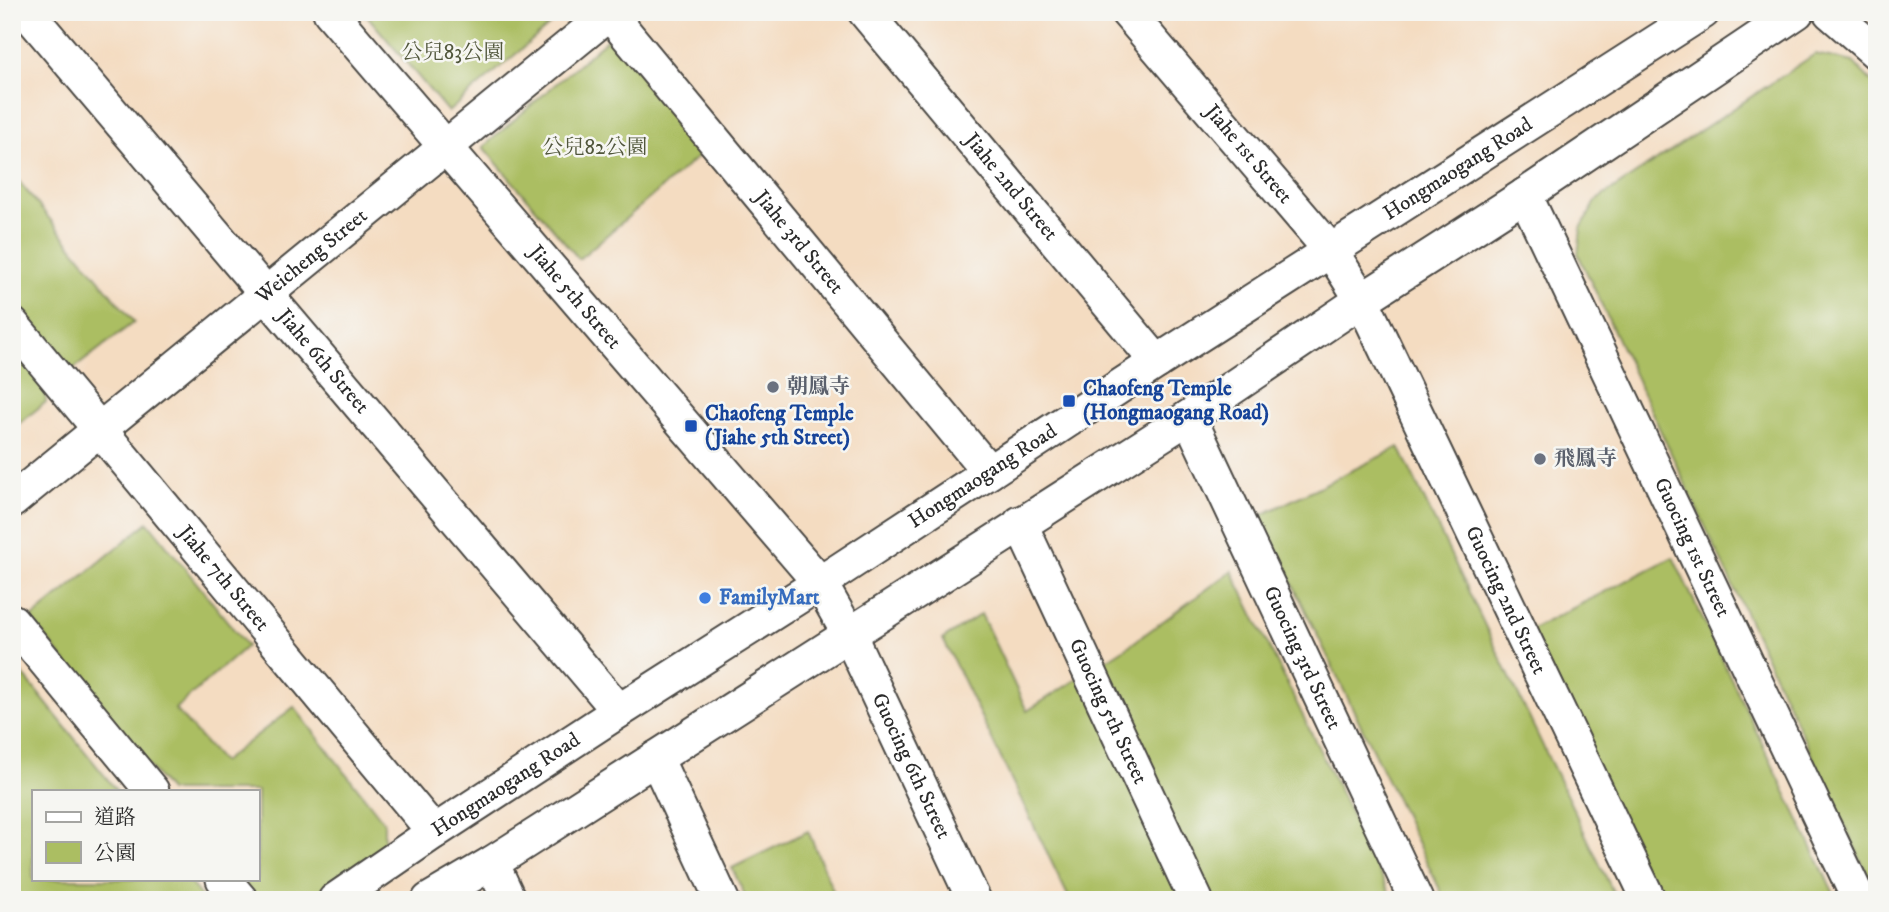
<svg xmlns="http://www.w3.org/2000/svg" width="1889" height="912" font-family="'IM FELL DW Pica','Noto Serif TC',serif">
  <rect width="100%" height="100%" fill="#f6f6f2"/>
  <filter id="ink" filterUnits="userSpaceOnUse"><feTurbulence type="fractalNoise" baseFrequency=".0143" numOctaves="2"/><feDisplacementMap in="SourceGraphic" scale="14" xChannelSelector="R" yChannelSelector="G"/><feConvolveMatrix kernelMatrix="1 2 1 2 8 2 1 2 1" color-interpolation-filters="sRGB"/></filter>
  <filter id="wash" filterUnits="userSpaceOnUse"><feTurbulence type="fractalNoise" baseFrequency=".00686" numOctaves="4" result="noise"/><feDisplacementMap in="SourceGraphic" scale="28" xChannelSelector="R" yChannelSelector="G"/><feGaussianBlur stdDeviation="1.57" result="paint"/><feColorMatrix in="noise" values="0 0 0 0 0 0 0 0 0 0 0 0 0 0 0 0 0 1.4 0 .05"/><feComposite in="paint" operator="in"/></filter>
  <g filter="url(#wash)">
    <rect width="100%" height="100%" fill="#f4dcc1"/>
    <!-- green -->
    <g fill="#abbe62" stroke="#6b7446" stroke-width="2">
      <polygon points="364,12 565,12 448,112"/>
      <polygon points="611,36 708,148 579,259 483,147"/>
      <polygon points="1815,54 1853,62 1877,87 1877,895 1578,254 1581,228 1597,200"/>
      <polygon points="12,173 134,322 72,370 12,298"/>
      <polygon points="12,346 44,385 46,402 12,429"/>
      <polygon points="1399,447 1617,900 1445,900 1260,516"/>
      <polygon points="148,522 247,646 175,709 222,762 294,707 384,822 384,848 306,900 257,900 240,879 257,879 257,791 169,791 31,619"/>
      <polygon points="1673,557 1837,900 1659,900 1526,632"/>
      <polygon points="1232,571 1393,900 1070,900 943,639 981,614 1027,711 1133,643"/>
      <polygon points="12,661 117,791 33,791 33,879 187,879 204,900 12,900"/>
      <polygon points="808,831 837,900 747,900 732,868"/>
    </g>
  </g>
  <g filter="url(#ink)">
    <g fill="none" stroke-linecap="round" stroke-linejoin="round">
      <defs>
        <g id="minor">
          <path id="s1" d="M27,12L619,711"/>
          <path id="s2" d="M330,12L820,583L849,634L974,900"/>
          <path id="s3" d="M608,12L989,472"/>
          <path id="s4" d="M865,12L1157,362"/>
          <path id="s5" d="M1127,12L1331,251L1362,300L1649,900"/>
          <polyline points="1830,12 1877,53"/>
          <path id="s6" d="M1525,195L1859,900"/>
          <path id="s7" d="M12,324L434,832"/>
          <path id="s8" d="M1189,417L1416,900"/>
          <path id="s9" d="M12,501L611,12"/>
          <path id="s10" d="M1020,523L1196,900"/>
          <polyline points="12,621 152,791"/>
          <polyline points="656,758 722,900"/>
          <polyline points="492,863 509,900"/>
          <polyline points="223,879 241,900"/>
          <path id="s11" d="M335,900L434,832L619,711L820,583L1157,362L1703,12"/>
          <polyline points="429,900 492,863 1189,417 1362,300 1525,195 1797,12"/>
        </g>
      </defs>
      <!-- minor casing -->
      <use href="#minor" stroke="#494642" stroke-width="37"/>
      <!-- minor -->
      <use href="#minor" stroke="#fff" stroke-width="33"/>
    </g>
  </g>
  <!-- markers -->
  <g fill="#6b7280" stroke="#f6f6f2" stroke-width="2.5">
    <circle cx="773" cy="387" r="7"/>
    <circle cx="1540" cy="459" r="7"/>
  </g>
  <g fill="#1a4fb4" stroke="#f6f6f2" stroke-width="2.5">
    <rect x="1062" y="394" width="14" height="14" rx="3.5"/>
    <rect x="684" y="419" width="14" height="14" rx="3.5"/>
  </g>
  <circle fill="#3f7fe0" stroke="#f6f6f2" stroke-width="2.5" cx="705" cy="598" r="7"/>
  <g text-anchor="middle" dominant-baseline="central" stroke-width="5" stroke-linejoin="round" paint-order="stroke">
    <!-- park labels -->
    <g font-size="21" fill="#51573c" stroke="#f6f6f2">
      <text x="453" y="53">公兒83公園</text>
      <text x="595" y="148">公兒82公園</text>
    </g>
    <!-- street labels -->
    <g font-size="21" fill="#2b2b2b" stroke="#f6f6f2">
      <text stroke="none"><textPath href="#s5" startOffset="187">Jiahe 1st Street</textPath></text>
      <text stroke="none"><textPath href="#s11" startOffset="1340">Hongmaogang Road</textPath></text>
      <text stroke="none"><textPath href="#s4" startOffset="228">Jiahe 2nd Street</textPath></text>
      <text stroke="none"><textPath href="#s3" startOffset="299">Jiahe 3rd Street</textPath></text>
      <text stroke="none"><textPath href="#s9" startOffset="387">Weicheng Street</textPath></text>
      <text stroke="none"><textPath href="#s2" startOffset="376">Jiahe 5th Street</textPath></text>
      <text stroke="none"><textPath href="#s1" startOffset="458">Jiahe 6th Street</textPath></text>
      <text stroke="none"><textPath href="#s11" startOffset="774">Hongmaogang Road</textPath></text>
      <text stroke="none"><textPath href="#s6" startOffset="390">Guocing 1st Street</textPath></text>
      <text stroke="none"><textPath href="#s7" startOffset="331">Jiahe 7th Street</textPath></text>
      <text stroke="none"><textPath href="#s5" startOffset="705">Guocing 2nd Street</textPath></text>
      <text stroke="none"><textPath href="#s8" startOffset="266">Guocing 3rd Street</textPath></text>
      <text stroke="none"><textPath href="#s10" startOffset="208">Guocing 5th Street</textPath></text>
      <text stroke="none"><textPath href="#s2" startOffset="957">Guocing 6th Street</textPath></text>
      <text stroke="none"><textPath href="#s11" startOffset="206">Hongmaogang Road</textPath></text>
    </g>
    <!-- worship labels -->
    <g font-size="21" font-weight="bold" fill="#5b616d" stroke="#f6f6f2" text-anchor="start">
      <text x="787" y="387">朝鳳寺</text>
      <text x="1554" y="459">飛鳳寺</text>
    </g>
    <!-- transit labels -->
    <g font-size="21" font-weight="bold" fill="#164399" stroke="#f6f6f2" text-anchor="start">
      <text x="1083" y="389">Chaofeng Temple<tspan x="1083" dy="24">(Hongmaogang Road)</tspan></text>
      <text x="705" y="414">Chaofeng Temple<tspan x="705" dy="24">(Jiahe 5th Street)</tspan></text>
    </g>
    <!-- shop labels -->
    <g font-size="21" font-weight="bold" fill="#366cbe" stroke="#f6f6f2" text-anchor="start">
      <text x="719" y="598">FamilyMart</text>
    </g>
  </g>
  <!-- margin -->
  <rect width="1889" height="912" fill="none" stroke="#f6f6f2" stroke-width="42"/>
  <!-- legend -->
  <rect x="32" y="790" width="228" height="91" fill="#f6f6f2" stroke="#a5a5a2" stroke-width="2"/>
  <rect x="46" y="812" width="35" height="10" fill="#ffffff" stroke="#a5a5a2" stroke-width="2"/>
  <text x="94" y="824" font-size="21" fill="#2b2b2b">道路</text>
  <rect x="46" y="842" width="35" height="21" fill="#abbe62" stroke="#a5a5a2" stroke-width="2"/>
  <text x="94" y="860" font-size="21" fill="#2b2b2b">公園</text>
</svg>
